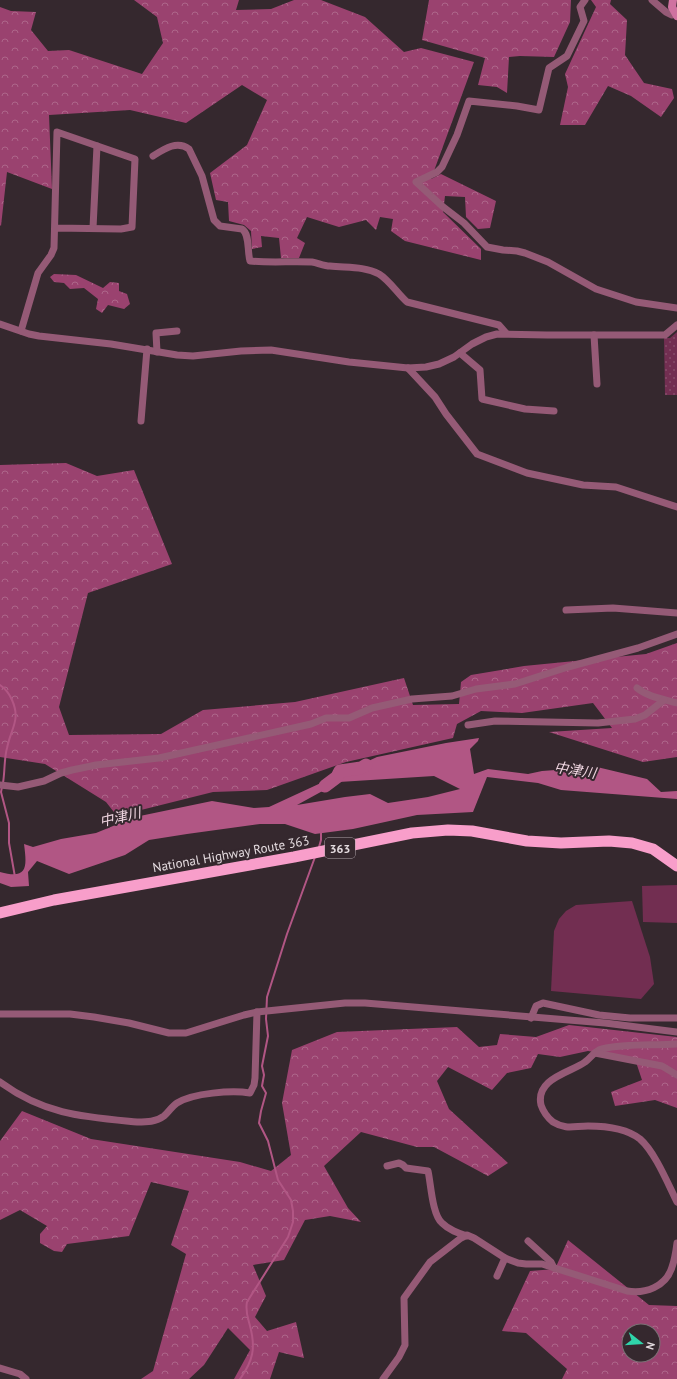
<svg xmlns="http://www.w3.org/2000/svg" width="677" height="1379" font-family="'PT Sans','Noto Sans JP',sans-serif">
  <defs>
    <pattern id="grass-dots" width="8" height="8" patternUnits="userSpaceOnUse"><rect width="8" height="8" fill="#722e51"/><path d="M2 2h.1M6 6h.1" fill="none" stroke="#864c6a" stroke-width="1.8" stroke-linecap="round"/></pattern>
    <pattern id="forest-crowns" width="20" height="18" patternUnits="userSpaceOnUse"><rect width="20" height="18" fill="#9a426f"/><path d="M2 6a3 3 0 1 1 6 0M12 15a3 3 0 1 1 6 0" fill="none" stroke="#ad668a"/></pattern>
  </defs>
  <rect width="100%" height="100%" fill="#35282e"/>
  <!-- grass -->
  <polygon fill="url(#grass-dots)" points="677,332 677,395 665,395 664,338 670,338"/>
  <!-- forest -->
  <g fill="url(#forest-crowns)" fill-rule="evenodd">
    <polygon points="134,0 239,0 236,10 271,9 294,0 321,0 365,17 404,52 421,48 474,62 431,179 441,174 496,201 490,228 478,229 466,217 465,197 445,196 443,212 481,249 481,260 405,241 391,231 393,219 380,217 376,230 366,220 339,227 307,217 297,238 305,243 299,258 281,258 279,238 261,236 262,247 252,249 251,231 244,225 229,221 228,202 216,200 210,173 247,145 267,100 242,85 186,123 130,110 49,115 52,189 7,172 1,226 0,225 0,7 11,11 36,12 31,30 48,51 69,50 142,74 163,43 157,17"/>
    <polygon points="429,0 571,0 570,22 554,57 520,56 509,57 507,93 497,87 478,85 485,58 422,40"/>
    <polygon points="591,0 611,0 610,4 627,20 625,55 644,83 672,89 674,98 661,117 631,96 608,86 585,125 560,125 568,87 565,74 596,7"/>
    <polygon points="54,274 76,275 103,288 110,282 119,283 119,291 127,294 130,304 124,309 108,305 102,313 96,309 98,299 84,288 70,289 64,283 54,282 50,277"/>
    <polygon points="66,463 97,476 134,470 172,564 88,593 59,707 69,735 161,734 203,710 295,702 404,678 413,705 459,704 461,682 471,675 524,666 646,654 677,643 677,757 643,762 549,732 612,728 593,703 522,713 481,711 457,724 453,738 346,762 267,790 213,792 117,816 106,802 45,764 0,757 0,465"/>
    <polygon points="569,1025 677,1037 677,1108 655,1100 615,1106 611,1092 642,1080 635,1059 588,1051 560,1057 538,1054 531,1068 507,1073 492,1090 448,1067 437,1081 449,1109 508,1163 488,1176 434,1147 417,1147 361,1132 324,1166 348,1208 361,1222 330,1216 305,1220 284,1260 253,1265 266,1296 255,1317 267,1331 296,1322 304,1358 279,1352 270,1379 234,1379 250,1350 228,1328 204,1365 189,1379 141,1379 153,1371 186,1254 171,1245 189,1191 151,1182 129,1236 67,1244 62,1252 54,1251 40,1243 40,1234 47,1226 20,1210 0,1220 0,1141 22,1111 91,1139 240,1162 271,1171 291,1155 282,1103 292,1050 337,1032 457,1027 479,1047 497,1045 500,1034 536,1037"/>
    <path d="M568,1240L649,1305L677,1306V1379H562L567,1369L526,1333L502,1331L530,1271L555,1269ZM629,1331H653V1355H629Z"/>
  </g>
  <!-- garden -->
  <g fill="#722e51">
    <polygon points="677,885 677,923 643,922 642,886"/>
    <polygon points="632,901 650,957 654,984 641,999 551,991 554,931 559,919 566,911 576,905"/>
  </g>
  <!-- water -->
  <path fill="#b15684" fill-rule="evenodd" d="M479,738L478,741L470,749L474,774L488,769L528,774L542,771L597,767L647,779L661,792L677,791V799L561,790L538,783L487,777L473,812L417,815L353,829L315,834L285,824H260L187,834L149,840L125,855L69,874L37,861L28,872L29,886L11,887L0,883V872C28,880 27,867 24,844L33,847L61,839L96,833L135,817L212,801L254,808L269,807L377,757L446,743ZM434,776L460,789L428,797L388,803L370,794L345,797L297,805L339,782Z"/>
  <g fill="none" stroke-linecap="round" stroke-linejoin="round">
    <!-- stream -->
    <g stroke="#b15684" stroke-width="2">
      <path d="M0,685C6,689 9,693 12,700C21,720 11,728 7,748C4,759 5,771 3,783"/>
      <polyline points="2,787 1,792 9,823 9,843 15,877"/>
      <polyline points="319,847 321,840 321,832"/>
      <path d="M240,1379C253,1361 256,1348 250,1326C248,1318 245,1311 247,1302L288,1237L293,1222V1211L291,1200L278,1180L268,1141L259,1123L261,1111L266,1093L262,1086L264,1075L262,1066L268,1036L266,1019L267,997L287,934L315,857"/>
    </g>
    <!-- river -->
    <polyline stroke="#b15684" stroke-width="13" points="325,786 337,777 340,771 361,768 366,765"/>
    <!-- minor -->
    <g stroke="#955a76" stroke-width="7">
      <polyline points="585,0 580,7 584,21 567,56 549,68 539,110 517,106 469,101 457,135 442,167 437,172 416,182 442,206 464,223 487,247 503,250 517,251 525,253 548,262 596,289 636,302 677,308"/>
      <polyline points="652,0 666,12 672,15 675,13"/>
      <path d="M153,156C164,149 177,140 189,149L202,176L214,220L220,226L242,229C250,234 247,251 250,261C271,263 291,261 312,262C318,263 324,266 330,266C346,268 364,266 379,274C389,280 398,294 407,302L499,325L506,333"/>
      <polyline points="93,228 97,146"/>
      <polyline points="0,324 29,334 39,336 111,344 177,355 193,356 241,351 271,350 349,362 408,368 426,367 439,364 454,357 472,344 486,337 497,334 547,335 665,335 677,325"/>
      <polyline points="21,331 38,273 51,255 54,248 57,132 135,159 132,227 121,229 55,228"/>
      <polyline points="594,335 597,384"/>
      <polyline points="157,352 156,333 177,331"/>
      <polyline points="460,353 480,370 482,399 525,409 554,411"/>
      <polyline points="408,368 435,397 446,414 477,454 527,473 583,485 616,487 677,507"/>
      <polyline points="141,421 147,349"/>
      <polyline points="566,610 613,608 677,613"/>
      <path d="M637,688C648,697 663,699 677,703"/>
      <polyline points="468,725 495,721 598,723 635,719 645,715 664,700"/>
      <polyline points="0,785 18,787 44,781 61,773 72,770 96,765 159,758 311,724 326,718 349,718 372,708 412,699 452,696 476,689 515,684 568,667 638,648 677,634"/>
      <polyline points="0,1014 70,1014 94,1017 129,1023 169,1033 186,1033 244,1015 257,1012 345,1003 365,1003 605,1023 677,1032"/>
      <polyline points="531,1018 536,1006 543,1003 599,1015 630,1018 677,1018"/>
      <path d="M677,1044C652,1046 627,1043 602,1049C594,1051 591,1058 585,1062C572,1072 535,1078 541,1105C543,1111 548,1118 553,1122C566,1130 574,1126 588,1126C606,1126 626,1128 640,1139C655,1152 668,1184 677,1202"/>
      <polyline points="595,1053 662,1066 677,1075"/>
      <path d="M0,1082C45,1115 84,1117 137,1122C147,1122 156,1122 164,1116C169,1112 172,1106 177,1103C193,1093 232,1090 250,1093L254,1085L255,1078L257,1012"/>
      <path d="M387,1166L399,1163L403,1165L406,1168L428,1171C431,1184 432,1214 442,1223C449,1230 458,1233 467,1236"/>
      <polyline points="528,1241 551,1262 554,1268"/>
      <polyline points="497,1276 505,1258"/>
      <polyline points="0,1368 20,1374 26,1379"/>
      <path d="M383,1379L399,1357L405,1345L404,1298L430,1262L461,1238L467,1235L474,1238L505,1258L518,1263L526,1264H542L627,1291C645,1294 666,1287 672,1267C675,1259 676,1251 677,1243"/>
    </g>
    <!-- secondary -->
    <polyline stroke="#cf72a0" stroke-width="8" points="673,0 672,7 677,16"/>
    <!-- trunk -->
    <polyline stroke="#f89eca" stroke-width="11" points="0,913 54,900 294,857 412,833 448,830 472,831 527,841 561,843 609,841 632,843 653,849 677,866"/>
  </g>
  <g text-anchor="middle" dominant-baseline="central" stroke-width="4" stroke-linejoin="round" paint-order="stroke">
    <!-- shield labels -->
    <rect fill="#35282e" stroke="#b0a5aa" stroke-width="1" x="325" y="838" width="30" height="20" rx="3"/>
    <g font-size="12" font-weight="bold" fill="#e4dbdf">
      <text x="340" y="848">363</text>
    </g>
    <!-- street labels -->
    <g font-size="13" fill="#e4dbdf" stroke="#35282e">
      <text transform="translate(231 854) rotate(-10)">National Highway Route 363</text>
    </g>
    <!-- water labels -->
    <g font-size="14" font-style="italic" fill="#efd5e0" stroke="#35282e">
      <text transform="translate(575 770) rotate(9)">中津川</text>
      <text transform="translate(120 817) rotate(-13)">中津川</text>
    </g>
  </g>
  <!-- north arrow -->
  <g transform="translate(641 1343) rotate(107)"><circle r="19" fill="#35282e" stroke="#7b7075"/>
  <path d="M0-3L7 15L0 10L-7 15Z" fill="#2fd4aa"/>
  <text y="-6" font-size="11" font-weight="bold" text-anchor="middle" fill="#e4dbdf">N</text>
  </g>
</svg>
